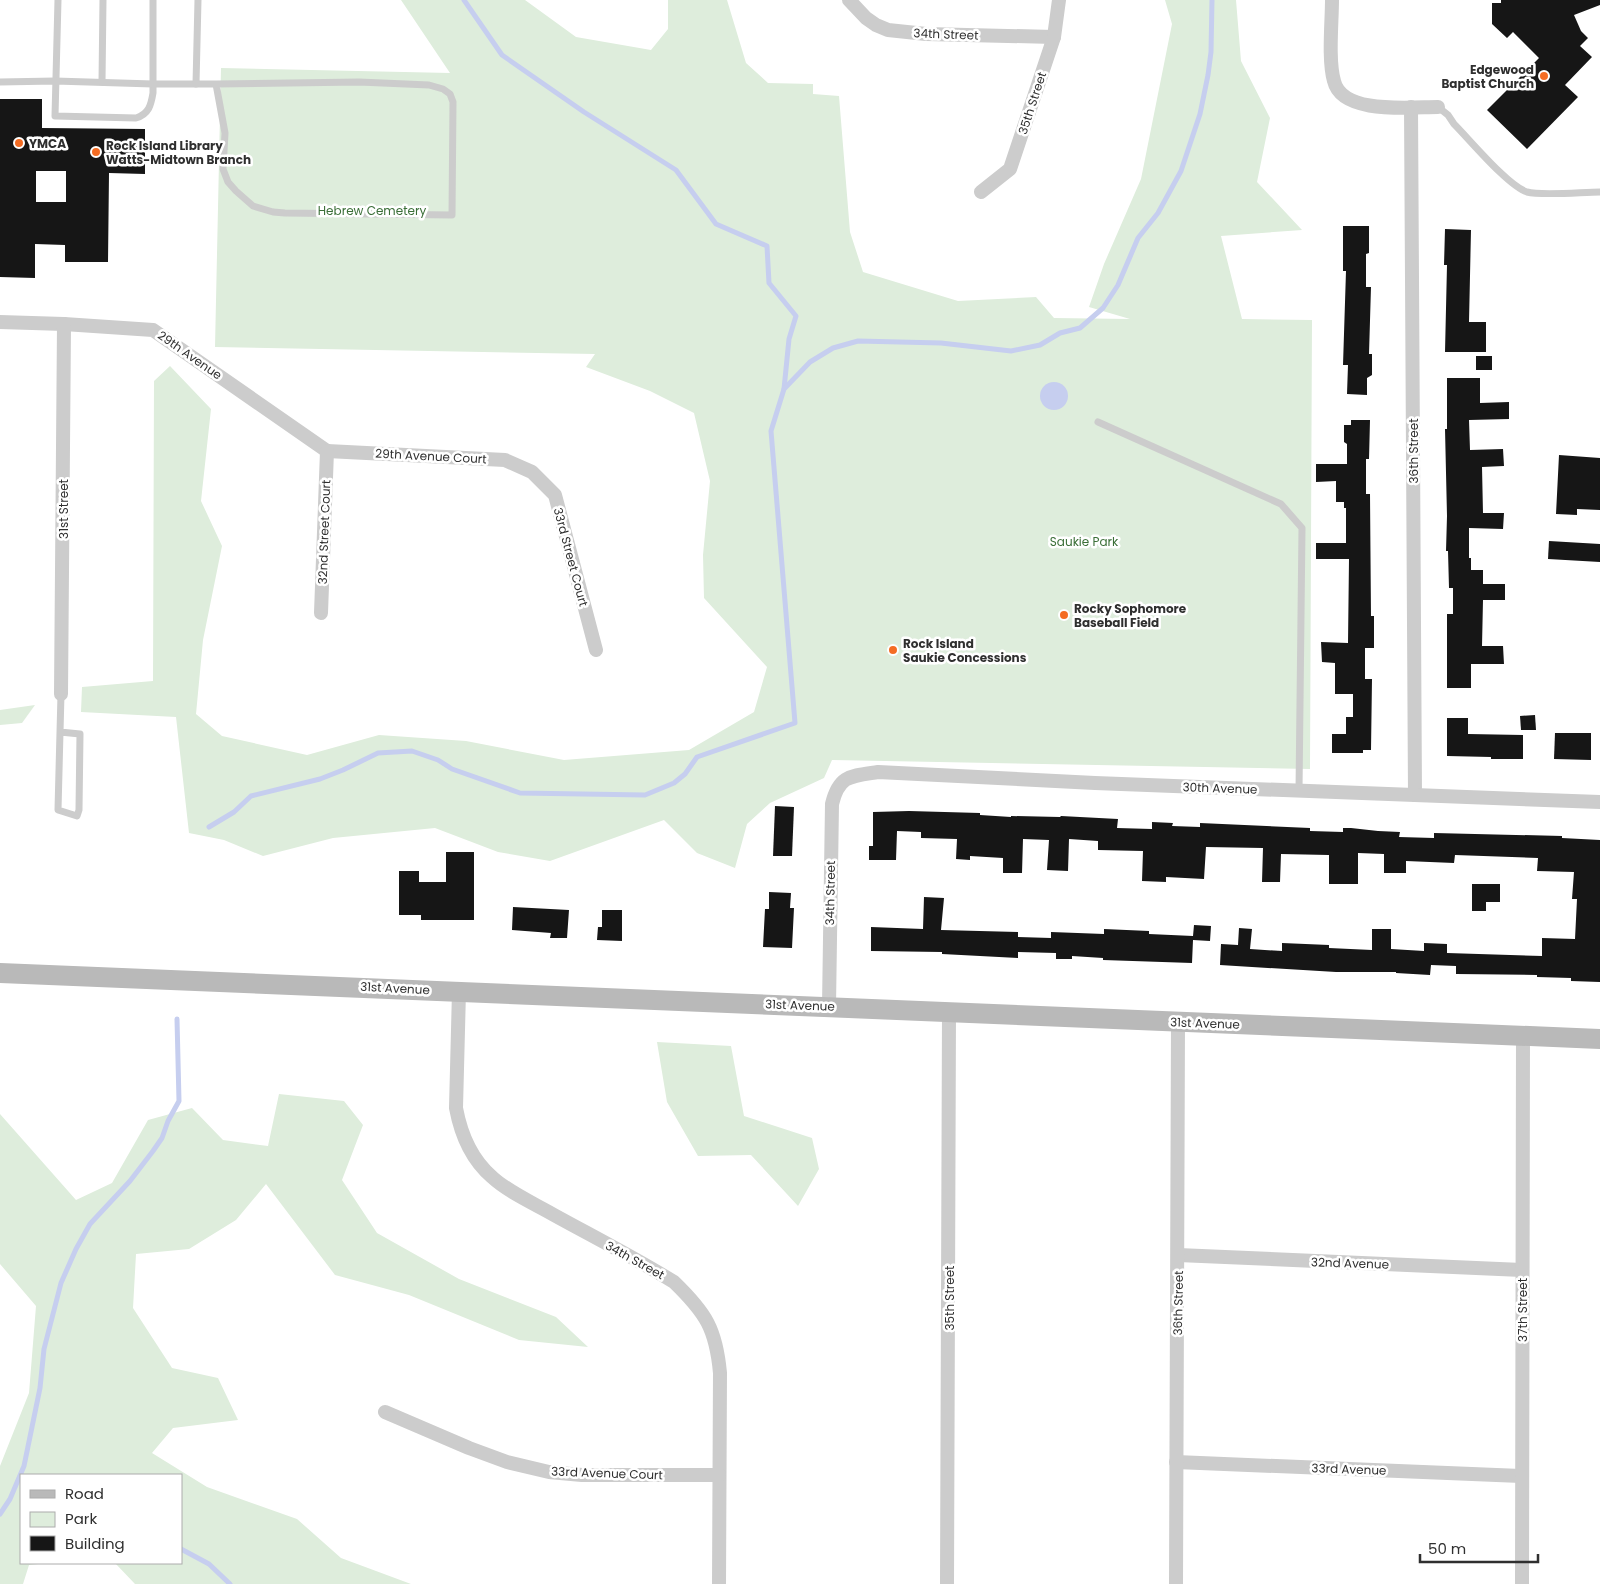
<svg xmlns="http://www.w3.org/2000/svg" width="1600" height="1584" font-family="Poppins,sans-serif">
  <rect width="100%" height="100%" fill="#fff"/>
  <!-- green -->
  <g fill="#deeddc">
    <polygon points="401,0 525,0 576,37 651,50 668,29 668,0 727,0 746,63 768,83 813,84 813,94 839,96 850,232 863,272 958,301 1036,297 1054,318 1130,319 1089,307 1104,264 1141,179 1172,24 1165,0 1236,0 1241,61 1270,118 1257,182 1302,230 1221,236 1242,319 1312,320 1310,769 832,760 824,778 770,803 747,824 735,868 697,853 664,820 550,861 498,852 435,828 333,838 263,856 224,840 189,833 176,717 81,712 82,687 153,681 154,381 170,366 211,409 201,501 222,546 203,640 196,714 222,736 307,755 379,735 466,741 564,760 689,750 754,712 767,667 704,598 703,555 710,481 694,413 650,391 586,367 595,354 215,347 221,68 450,73"/>
    <polygon points="35,705 22,723 0,725 0,710"/>
    <polygon points="657,1042 731,1046 744,1116 812,1138 819,1169 798,1206 751,1155 698,1156 667,1102"/>
    <polygon points="279,1094 344,1101 363,1125 342,1180 377,1233 459,1279 556,1317 588,1347 519,1340 409,1295 335,1275 266,1184 236,1220 189,1249 136,1254 133,1308 172,1368 218,1378 238,1420 173,1428 152,1453 207,1487 297,1519 341,1558 411,1584 135,1584 115,1563 181,1563 181,1475 21,1475 21,1563 48,1563 29,1565 23,1584 0,1584 0,1466 29,1393 36,1306 0,1264 0,1114 76,1200 112,1183 148,1120 192,1108 223,1140 268,1146"/>
  </g>
  <!-- water -->
  <circle fill="#c6ceef" cx="1054" cy="396" r="14"/>
  <g fill="none" stroke-linecap="round" stroke-linejoin="round">
    <!-- stream -->
    <g stroke="#c6ceef" stroke-width="5">
      <polyline points="464,0 502,55 584,112 676,170 716,224 767,246 769,283 796,316 789,339 784,389"/>
      <polyline points="209,827 234,812 251,796 320,779 343,770 378,753 412,751 438,760 452,769 520,793 645,795 674,783 685,774 697,757 795,723 771,431 784,389 810,362 833,348 858,341 941,343 1011,351 1040,345 1060,333 1080,328 1103,308 1118,285 1138,238 1158,213 1181,171 1200,114 1208,75 1211,52 1212,0"/>
      <polyline points="0,1514 10,1499 24,1466 40,1388 44,1349 61,1283 76,1249 90,1224 130,1181 153,1151 162,1138 168,1121 179,1101 177,1019"/>
      <polyline points="181,1549 209,1564 230,1584"/>
    </g>
  </g>
  <!-- building -->
  <g fill="#161616" fill-rule="evenodd">
    <polygon points="1501,0 1600,0 1600,5 1574,15 1581,31 1588,38 1580,46 1592,57 1565,85 1578,97 1527,149 1487,110 1539,58 1513,32 1507,38 1492,24 1492,3 1501,3"/>
    <path d="M0,99H42V128L145,129V174L109,173L108,262H65V245L35,244V278L0,277ZM36,171H66V202H36Z"/>
    <polygon points="1343,226 1369,226 1369,253 1366,254 1366,287 1371,287 1369,354 1372,354 1372,375 1367,378 1367,395 1347,394 1348,365 1343,365 1346,271 1343,271"/>
    <polygon points="1445,229 1471,230 1469,322 1486,322 1486,352 1445,352 1447,265 1444,265"/>
    <rect x="1476" y="356" width="16" height="14"/>
    <polygon points="1447,378 1480,378 1480,403 1509,402 1509,419 1469,420 1470,450 1503,449 1504,466 1482,467 1483,513 1504,513 1503,529 1469,528 1469,558 1471,558 1471,570 1483,570 1483,584 1505,584 1505,600 1483,600 1482,646 1503,646 1504,664 1471,664 1471,688 1447,688 1447,614 1453,614 1453,588 1449,588 1448,551 1446,551 1447,516 1445,429 1447,429"/>
    <polygon points="1351,420 1370,420 1369,459 1366,459 1366,494 1370,494 1371,616 1374,616 1374,648 1365,648 1365,679 1372,679 1371,750 1363,750 1363,753 1332,753 1332,734 1346,734 1346,717 1353,717 1353,694 1335,694 1335,663 1322,662 1321,642 1348,643 1349,559 1316,559 1316,543 1346,543 1346,508 1344,508 1344,502 1336,502 1336,481 1316,482 1316,464 1347,464 1347,444 1344,442 1344,425 1351,425"/>
    <polygon points="1559,455 1600,458 1600,510 1577,509 1577,515 1556,514"/>
    <polygon points="1549,541 1600,544 1600,562 1548,559"/>
    <polygon points="1535,715 1536,730 1521,730 1520,716"/>
    <polygon points="1447,718 1468,718 1468,734 1523,735 1523,759 1491,759 1491,757 1447,756"/>
    <polygon points="1555,733 1591,733 1591,760 1554,759"/>
    <polygon points="775,806 794,807 792,856 773,856"/>
    <polygon points="909,811 980,813 980,815 1011,817 1011,816 1060,817 1061,816 1118,819 1117,828 1152,829 1152,822 1173,823 1172,826 1200,827 1200,823 1310,828 1310,831 1343,832 1343,828 1351,828 1378,831 1400,832 1399,837 1434,838 1434,833 1562,836 1562,838 1600,840 1600,982 1571,981 1571,978 1537,977 1537,975 1456,974 1456,966 1431,965 1430,975 1396,973 1396,972 1336,972 1220,965 1221,944 1238,945 1239,928 1252,929 1250,949 1282,951 1282,943 1329,945 1329,948 1372,950 1372,929 1391,929 1391,949 1424,951 1424,943 1447,944 1447,953 1542,956 1542,938 1575,939 1577,899 1572,899 1574,872 1537,871 1538,858 1455,855 1454,863 1406,861 1406,873 1384,873 1384,854 1358,853 1358,884 1329,884 1329,855 1281,854 1280,882 1262,882 1263,848 1206,847 1204,879 1166,877 1166,882 1142,881 1143,851 1098,850 1098,841 1069,839 1068,871 1047,870 1049,840 1023,839 1022,873 1003,873 1003,858 970,856 970,860 956,859 957,839 921,838 921,832 897,831 896,860 869,860 869,846 873,846 873,812"/>
    <polygon points="446,852 474,852 474,920 421,920 421,915 399,915 399,871 419,871 419,882 446,882"/>
    <polygon points="1472,884 1500,884 1500,902 1486,902 1486,911 1472,911"/>
    <polygon points="769,892 791,893 790,908 794,908 792,948 763,947 765,909 769,909"/>
    <polygon points="924,897 944,898 941,930 1018,932 1018,937 1051,938 1051,932 1104,934 1104,929 1149,931 1149,934 1193,936 1194,925 1211,926 1210,941 1193,940 1192,963 1103,960 1103,958 1072,956 1072,959 1056,959 1056,953 1018,952 1018,958 942,954 942,952 871,951 871,927 923,929"/>
    <polygon points="513,907 569,910 567,938 550,938 551,933 512,930"/>
    <polygon points="602,910 622,910 622,941 597,940 598,927 602,927"/>
  </g>
  <g fill="none" stroke-linecap="round" stroke-linejoin="round">
    <!-- lane -->
    <g stroke="#ccc" stroke-width="7">
      <path d="M58,0L55,116L136,118C149,114 151,105 153,93V0"/>
      <polyline points="0,82 55,81 153,84 216,84 225,133 223,169 228,182 236,191 253,206 273,212 285,213 452,215 453,102 450,94 443,89 429,85 359,82 216,84"/>
      <polyline points="102,82 103,0"/>
      <polyline points="196,84 198,0"/>
      <path d="M1438,107L1448,115L1454,124C1470,140 1508,186 1527,192C1542,196 1583,192 1600,192"/>
      <polyline points="1098,422 1281,504 1302,528 1299,791"/>
      <polyline points="60,732 58,810 77,816 79,810 80,734 60,732 61,694"/>
    </g>
    <!-- street -->
    <g stroke="#ccc" stroke-width="14">
      <polyline points="849,0 866,18 876,25 888,30 926,34 1054,37"/>
      <path d="M1332,0C1332,22 1328,60 1334,81C1342,115 1410,107 1438,107"/>
      <polyline points="1411,107 1415,795"/>
      <polyline points="981,192 1010,169 1054,37 1059,0"/>
      <polyline points="0,322 64,324 153,330 327,451"/>
      <polyline points="327,451 505,460 532,472 555,495 596,650"/>
      <polyline points="321,613 327,451"/>
      <polyline points="61,694 64,324"/>
      <path d="M459,991L456,1108C461,1135 471,1159 492,1177C508,1192 535,1204 554,1215C594,1237 635,1258 674,1282C706,1313 716,1329 720,1373L719,1584"/>
      <path d="M829,1006L832,804C839,775 851,776 878,772L1095,783L1600,802"/>
      <polyline points="1178,1255 1522,1270"/>
      <polyline points="385,1412 469,1448 507,1462 549,1472 582,1475 719,1475"/>
      <polyline points="1176,1462 1521,1476"/>
      <polyline points="947,1584 949,1011"/>
      <polyline points="1176,1584 1178,1022"/>
      <polyline points="1522,1584 1523,1035"/>
    </g>
    <!-- secondary -->
    <polyline stroke="#b9b9b9" stroke-width="20" points="0,973 1600,1039"/>
  </g>
  <!-- markers -->
  <g fill="#f46c23" stroke="#fff" stroke-width="2">
    <circle cx="1544" cy="76" r="5"/>
    <circle cx="19" cy="143" r="5"/>
    <circle cx="96" cy="152" r="5"/>
    <circle cx="1064" cy="615" r="5"/>
    <circle cx="893" cy="650" r="5"/>
  </g>
  <g text-anchor="middle" dominant-baseline="central" stroke-width="5" stroke-linejoin="round" paint-order="stroke">
    <!-- street labels -->
    <g font-size="12" fill="#2f2f2f" stroke="#fff">
      <text transform="translate(946 34) rotate(2)">34th Street</text>
      <text transform="translate(1032 103) rotate(-72)">35th Street</text>
      <text transform="translate(190 355) rotate(35)">29th Avenue</text>
      <text transform="translate(1413 451) rotate(-90)">36th Street</text>
      <text transform="translate(431 456) rotate(3)">29th Avenue Court</text>
      <text transform="translate(63 509) rotate(-90)">31st Street</text>
      <text transform="translate(324 532) rotate(-88)">32nd Street Court</text>
      <text transform="translate(571 557) rotate(75)">33rd Street Court</text>
      <text transform="translate(1220 788) rotate(2)">30th Avenue</text>
      <text transform="translate(830 893) rotate(-89)">34th Street</text>
      <text transform="translate(395 988) rotate(3)">31st Avenue</text>
      <text transform="translate(800 1005) rotate(2)">31st Avenue</text>
      <text transform="translate(1205 1023) rotate(2)">31st Avenue</text>
      <text transform="translate(635 1260) rotate(29)">34th Street</text>
      <text transform="translate(1350 1263) rotate(2)">32nd Avenue</text>
      <text transform="translate(949 1298) rotate(-90)">35th Street</text>
      <text transform="translate(1178 1303) rotate(-89)">36th Street</text>
      <text transform="translate(1522 1310) rotate(-90)">37th Street</text>
      <text transform="translate(1349 1469) rotate(2)">33rd Avenue</text>
      <text transform="translate(607 1473) rotate(2)">33rd Avenue Court</text>
    </g>
    <!-- poi labels -->
    <g font-size="12" font-weight="bold" fill="#2f2f2f" stroke="#fff" text-anchor="start">
      <text x="1534" y="69" text-anchor="end">Edgewood<tspan x="1534" dy="14">Baptist Church</tspan></text>
      <text x="29" y="143">YMCA</text>
      <text x="106" y="145">Rock Island Library<tspan x="106" dy="14">Watts-Midtown Branch</tspan></text>
      <text x="1074" y="608">Rocky Sophomore<tspan x="1074" dy="14">Baseball Field</tspan></text>
      <text x="903" y="643">Rock Island<tspan x="903" dy="14">Saukie Concessions</tspan></text>
    </g>
    <!-- park labels -->
    <g font-size="12" fill="#3b6f38" stroke="#fff">
      <text x="372" y="210">Hebrew Cemetery</text>
      <text x="1084" y="541">Saukie Park</text>
    </g>
  </g>
  <!-- legend -->
  <rect x="20" y="1474" width="162" height="90" fill="#ffffff" stroke="#acacac"/>
  <rect x="30" y="1490" width="25" height="8" fill="#b9b9b9" stroke="#acacac"/>
  <text x="65" y="1499" font-size="15" fill="#2f2f2f">Road</text>
  <rect x="30" y="1512" width="25" height="15" fill="#deeddc" stroke="#acacac"/>
  <text x="65" y="1524" font-size="15" fill="#2f2f2f">Park</text>
  <rect x="30" y="1536" width="25" height="15" fill="#161616" stroke="#acacac"/>
  <text x="65" y="1549" font-size="15" fill="#2f2f2f">Building</text>
  <!-- scale -->
  <path d="M1420 1554v8h118v-8" fill="none" stroke="#2f2f2f" stroke-width="2.5"/>
  <text x="1428" y="1554" font-size="15" fill="#2f2f2f" stroke="#ffffff" stroke-width="4" paint-order="stroke">50 m</text>
</svg>
